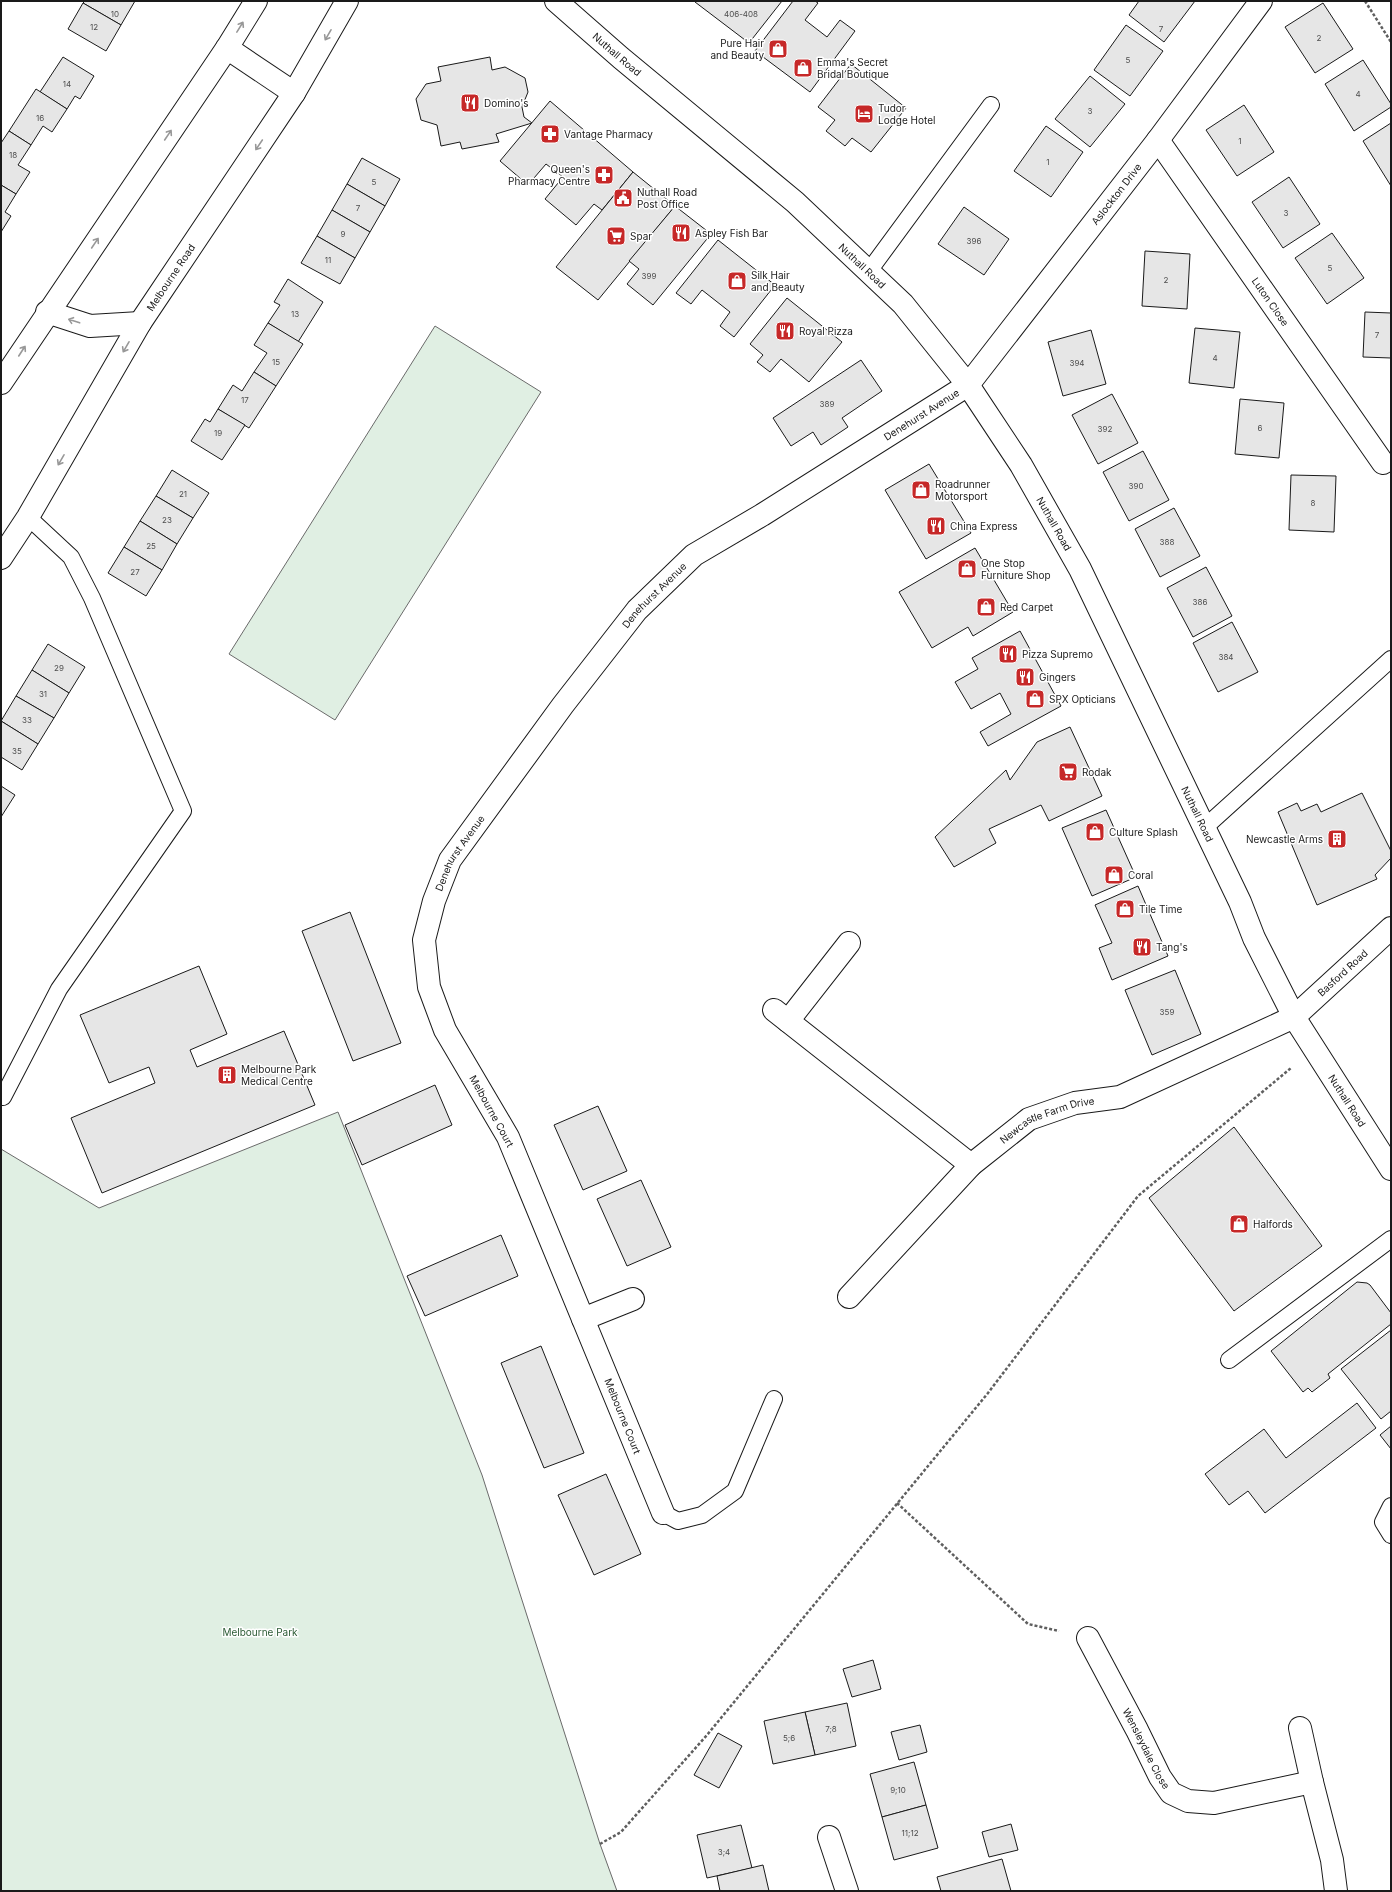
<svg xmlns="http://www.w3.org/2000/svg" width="1392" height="1892" font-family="Inter,sans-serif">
  <rect width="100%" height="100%" fill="#fff"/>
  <!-- green -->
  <g fill="#e0efe3" stroke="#6a6a6a">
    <polygon points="435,326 541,392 335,720 229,654"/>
    <polygon points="338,1112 482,1475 600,1844 617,1891 1,1891 1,1149 99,1208"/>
  </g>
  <!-- building -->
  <g fill="#e6e6e6" stroke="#1a1a1a">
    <polygon points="85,1 135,1 121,25 83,3"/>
    <polygon points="696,1 782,1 749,43 695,2"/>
    <polygon points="793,1 815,1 818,3 805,20 827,37 840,20 855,31 810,92 755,51"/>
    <polygon points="1139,1 1195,1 1164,42 1129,15"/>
    <polygon points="83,3 121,25 106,51 68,29"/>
    <polygon points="1323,3 1353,49 1315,73 1285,27"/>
    <polygon points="1126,25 1163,51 1130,96 1094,70"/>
    <polygon points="63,57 94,76 80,99 75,96 67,109 40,92"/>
    <polygon points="490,57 492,70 505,67 525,78 528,92 522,107 524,117 532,123 496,134 499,142 462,149 460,142 441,146 437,125 421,120 416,99 426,84 441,81 438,67"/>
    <polygon points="1363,60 1391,104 1391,107 1354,131 1325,84"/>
    <polygon points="851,64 906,108 871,152 852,138 845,146 826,131 835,120 818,107"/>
    <polygon points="1090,76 1125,104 1090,147 1055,119"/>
    <polygon points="36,89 67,109 52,132 43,126 31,145 9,131"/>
    <polygon points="550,101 633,172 602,210 594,204 576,225 545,199 563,177 546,164 528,185 500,161"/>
    <polygon points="1244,105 1274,152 1237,176 1206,130"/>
    <polygon points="1391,123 1391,186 1363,141"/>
    <polygon points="1046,126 1083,152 1051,197 1014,171"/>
    <polygon points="9,131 31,145 18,165 30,172 16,194 1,185 1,143"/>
    <polygon points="362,158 400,179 385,206 347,184"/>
    <polygon points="633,172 675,206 598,300 556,267"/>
    <polygon points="1289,177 1320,224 1283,248 1252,202"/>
    <polygon points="347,184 385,206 370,232 332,210"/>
    <polygon points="1,185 16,194 5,212 11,216 1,232"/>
    <polygon points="675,206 711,234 653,305 627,284 639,269 629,261"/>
    <polygon points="964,207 1009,239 984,275 938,244"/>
    <polygon points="332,210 370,232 355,258 317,236"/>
    <polygon points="1332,233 1364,278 1327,304 1295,258"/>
    <polygon points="317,236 355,258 340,284 301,263"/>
    <polygon points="718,240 775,285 734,337 720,326 730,312 702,290 691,304 676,293"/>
    <polygon points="1145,251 1190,254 1187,309 1142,306"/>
    <polygon points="288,279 323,302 298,342 268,323 280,305 274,302"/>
    <polygon points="787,298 842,342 809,382 781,359 770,372 757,362 763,355 750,344"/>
    <polygon points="1365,312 1391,313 1391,358 1363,357"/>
    <polygon points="268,323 303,344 276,386 254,372 267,353 254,345"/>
    <polygon points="1195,328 1240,332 1234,388 1189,383"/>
    <polygon points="1091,330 1106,384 1063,396 1048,342"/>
    <polygon points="861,360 882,391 842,418 848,427 821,445 813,432 791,446 773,418"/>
    <polygon points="254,372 276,386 249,428 218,409 233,385 242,391"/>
    <polygon points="1112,394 1138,443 1098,464 1072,415"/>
    <polygon points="1240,399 1284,403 1279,458 1235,454"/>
    <polygon points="218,409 245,425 222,460 191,441 205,419 210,422"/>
    <polygon points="1143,451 1169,500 1129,521 1103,472"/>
    <polygon points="929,464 971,533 926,559 885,490"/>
    <polygon points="172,470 209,493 193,518 156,496"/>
    <polygon points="1291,475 1336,476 1334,532 1289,530"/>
    <polygon points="156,496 193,518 177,544 140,521"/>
    <polygon points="1174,508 1200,556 1160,577 1135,529"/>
    <polygon points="140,521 177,544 162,570 124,547"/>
    <polygon points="124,547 162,570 146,596 108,573"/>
    <polygon points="975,548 1013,612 973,636 968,627 932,648 899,592"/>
    <polygon points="1206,567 1232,616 1193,637 1167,588"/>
    <polygon points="1232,622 1258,672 1218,692 1193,643"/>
    <polygon points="1020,631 1061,706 988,746 980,732 1011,714 1000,693 971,709 955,682 978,669 972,658"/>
    <polygon points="48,644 85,667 69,693 32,670"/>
    <polygon points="32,670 69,693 54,718 16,696"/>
    <polygon points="16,696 54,718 38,744 1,721"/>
    <polygon points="1,721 38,744 22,770 1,757"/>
    <polygon points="1070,727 1102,796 1049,821 1041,805 1026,812 989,829 996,843 954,867 935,837 1006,770 1010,780 1037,742"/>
    <polygon points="1,786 15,795 1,817"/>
    <polygon points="1362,793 1391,851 1391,858 1375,875 1377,879 1317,905 1278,812 1297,803 1301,811 1317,804 1321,812"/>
    <polygon points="1106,810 1136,877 1092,896 1062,828"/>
    <polygon points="1138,886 1168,956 1112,980 1099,948 1112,943 1095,905"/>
    <polygon points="350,912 401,1043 353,1061 302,931"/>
    <polygon points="199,966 227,1034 190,1050 197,1067 284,1031 315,1105 102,1193 71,1118 155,1083 149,1067 109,1083 80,1015"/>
    <polygon points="1175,970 1201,1034 1152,1055 1125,990"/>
    <polygon points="435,1085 452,1125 362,1165 345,1125"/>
    <polygon points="598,1106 627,1171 583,1190 554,1125"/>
    <polygon points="1234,1127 1322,1246 1234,1311 1149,1198"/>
    <polygon points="641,1180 671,1247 627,1266 597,1199"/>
    <polygon points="501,1235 518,1276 425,1316 407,1276"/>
    <polygon points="1357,1282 1367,1283 1370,1285 1391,1313 1391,1324 1328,1374 1330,1378 1312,1392 1308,1388 1303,1392 1271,1351"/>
    <polygon points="1391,1330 1391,1411 1381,1419 1341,1369"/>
    <polygon points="541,1346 584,1453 544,1468 501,1363"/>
    <polygon points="1357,1403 1376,1428 1265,1513 1248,1491 1229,1505 1205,1474 1264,1429 1286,1458"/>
    <polygon points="1391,1426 1391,1449 1380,1435"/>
    <polygon points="606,1474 641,1554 594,1575 558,1495"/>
    <polygon points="873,1660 881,1689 852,1697 843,1669"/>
    <polygon points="847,1703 856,1746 815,1755 805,1712"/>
    <polygon points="805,1712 815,1755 773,1764 764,1721"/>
    <polygon points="920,1725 927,1752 899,1760 891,1732"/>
    <polygon points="718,1733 742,1746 719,1788 694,1775"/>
    <polygon points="914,1762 926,1805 882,1817 870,1774"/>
    <polygon points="926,1805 938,1848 894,1860 882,1817"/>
    <polygon points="1011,1824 1018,1850 989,1857 982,1832"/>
    <polygon points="741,1825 752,1868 707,1878 697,1835"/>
    <polygon points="1002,1859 1011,1891 941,1891 937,1877"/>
    <polygon points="763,1865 769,1891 720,1891 717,1876"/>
  </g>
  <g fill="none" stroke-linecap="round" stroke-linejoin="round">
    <defs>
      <g id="service">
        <polyline points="869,271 991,105"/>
        <polyline points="1204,828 1391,659"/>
        <polyline points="3,1097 59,989 183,811 92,598 71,557 28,517"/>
        <polyline points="1229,1360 1391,1239"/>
        <polyline points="1391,1506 1383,1522 1391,1535"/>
        <polyline points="663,1513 678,1521 702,1515 735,1491 774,1399"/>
      </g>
      <g id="minor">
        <polyline points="227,48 294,93"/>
        <path id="s1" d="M1158,140L1383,463"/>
        <polyline points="47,312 90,326 140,323"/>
        <polyline points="774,1010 971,1165"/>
        <polyline points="788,1021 849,943"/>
        <path id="s2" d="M849,1297L971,1165L1029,1119L1075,1103L1120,1097L1294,1017L1391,928"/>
        <polyline points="583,1319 633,1299"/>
        <path id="s3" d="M663,1513L508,1137L445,1030L429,987L424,940L434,901L450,860L563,705L637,610L694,555L762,515L968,385L1158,140L1261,1"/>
        <path id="s4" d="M1088,1638L1137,1730L1160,1777L1171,1793L1188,1801L1214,1803L1312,1782L1332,1860L1336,1891"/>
        <polyline points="1300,1728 1312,1782"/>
        <polyline points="829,1837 847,1891"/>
      </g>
      <g id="tertiary">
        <polyline points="1,383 227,48 256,1"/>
        <path id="s5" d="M1,558L28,517L140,323L294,93L347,1"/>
      </g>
      <g id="trunk">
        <path id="s6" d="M556,1L621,58L795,202L903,304L968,385L1021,465L1080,569L1240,902L1254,938L1294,1017L1391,1169"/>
      </g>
    </defs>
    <!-- service casing -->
    <use href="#service" stroke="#1a1a1a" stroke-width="18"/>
    <!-- minor casing -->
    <use href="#minor" stroke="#1a1a1a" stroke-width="24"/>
    <!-- tertiary casing -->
    <use href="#tertiary" stroke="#1a1a1a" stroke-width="24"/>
    <!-- trunk casing -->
    <use href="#trunk" stroke="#1a1a1a" stroke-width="24"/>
    <!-- path -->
    <g stroke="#5f5f5f" stroke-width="2.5" stroke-dasharray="3 2" stroke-linecap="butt">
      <polyline points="1365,1 1391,42"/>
      <polyline points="897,1503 1028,1624 1059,1631"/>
      <polyline points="600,1844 621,1832 707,1735 988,1393 1138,1196 1291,1068"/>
    </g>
    <!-- service -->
    <use href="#service" stroke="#fff" stroke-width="16"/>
    <!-- minor -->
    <use href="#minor" stroke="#fff" stroke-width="22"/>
    <!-- tertiary -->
    <use href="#tertiary" stroke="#fff" stroke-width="22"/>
    <!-- trunk -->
    <use href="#trunk" stroke="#fff" stroke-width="22"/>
  </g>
  <!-- one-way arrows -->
  <defs><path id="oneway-shaft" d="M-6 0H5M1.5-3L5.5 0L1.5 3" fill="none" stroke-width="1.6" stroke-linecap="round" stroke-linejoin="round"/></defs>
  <g stroke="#989898">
    <use href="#oneway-shaft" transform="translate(240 27) rotate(-58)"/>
    <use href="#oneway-shaft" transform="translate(328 35) rotate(120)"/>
    <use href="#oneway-shaft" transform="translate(168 135) rotate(-56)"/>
    <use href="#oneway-shaft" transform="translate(259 145) rotate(124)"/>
    <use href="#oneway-shaft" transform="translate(95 243) rotate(-56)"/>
    <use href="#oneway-shaft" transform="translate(74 321) rotate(-162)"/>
    <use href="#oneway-shaft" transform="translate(126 347) rotate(120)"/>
    <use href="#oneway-shaft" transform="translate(22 351) rotate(-57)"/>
    <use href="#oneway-shaft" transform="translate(61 460) rotate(120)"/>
  </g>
  <!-- icons -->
  <defs>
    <symbol id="shop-square" viewBox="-11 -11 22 22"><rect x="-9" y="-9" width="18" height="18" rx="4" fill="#c62828" stroke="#fff"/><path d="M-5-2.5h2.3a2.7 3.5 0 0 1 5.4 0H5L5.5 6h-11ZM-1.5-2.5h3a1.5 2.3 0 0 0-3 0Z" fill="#fff"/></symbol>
    <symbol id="restaurant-square" viewBox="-11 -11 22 22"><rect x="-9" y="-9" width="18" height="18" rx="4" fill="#c62828" stroke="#fff"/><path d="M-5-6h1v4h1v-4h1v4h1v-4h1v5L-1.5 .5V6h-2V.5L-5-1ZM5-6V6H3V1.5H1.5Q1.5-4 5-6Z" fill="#fff"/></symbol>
    <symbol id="hotel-square" viewBox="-11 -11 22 22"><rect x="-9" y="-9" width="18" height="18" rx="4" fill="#c62828" stroke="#fff"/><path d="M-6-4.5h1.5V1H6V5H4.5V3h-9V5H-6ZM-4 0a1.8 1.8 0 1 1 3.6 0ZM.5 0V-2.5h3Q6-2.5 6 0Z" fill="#fff"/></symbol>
    <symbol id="pharmacy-square" viewBox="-11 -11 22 22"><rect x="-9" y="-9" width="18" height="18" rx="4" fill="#c62828" stroke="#fff"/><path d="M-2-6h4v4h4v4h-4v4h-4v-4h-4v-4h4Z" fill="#fff"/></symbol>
    <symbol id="civic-square" viewBox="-11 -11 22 22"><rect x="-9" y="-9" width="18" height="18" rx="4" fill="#c62828" stroke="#fff"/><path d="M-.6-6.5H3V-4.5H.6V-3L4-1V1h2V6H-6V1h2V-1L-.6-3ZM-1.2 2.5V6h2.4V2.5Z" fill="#fff"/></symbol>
    <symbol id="supermarket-square" viewBox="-11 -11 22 22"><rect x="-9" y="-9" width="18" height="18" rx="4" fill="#c62828" stroke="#fff"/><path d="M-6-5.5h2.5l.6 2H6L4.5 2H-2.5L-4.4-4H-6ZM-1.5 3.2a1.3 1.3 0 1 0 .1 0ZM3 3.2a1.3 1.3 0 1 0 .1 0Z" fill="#fff"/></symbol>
    <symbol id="building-square" viewBox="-11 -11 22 22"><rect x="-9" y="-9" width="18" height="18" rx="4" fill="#c62828" stroke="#fff"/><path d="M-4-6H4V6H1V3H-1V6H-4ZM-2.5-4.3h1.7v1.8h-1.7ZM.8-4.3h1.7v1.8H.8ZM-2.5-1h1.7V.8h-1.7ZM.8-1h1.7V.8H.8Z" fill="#fff"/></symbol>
  </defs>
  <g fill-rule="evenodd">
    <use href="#shop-square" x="767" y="38" width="22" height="22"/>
    <use href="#shop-square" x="792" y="57" width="22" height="22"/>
    <use href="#restaurant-square" x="459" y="92" width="22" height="22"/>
    <use href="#hotel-square" x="853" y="103" width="22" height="22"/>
    <use href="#pharmacy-square" x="539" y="123" width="22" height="22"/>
    <use href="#pharmacy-square" x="593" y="164" width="22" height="22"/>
    <use href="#civic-square" x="612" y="187" width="22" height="22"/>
    <use href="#restaurant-square" x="670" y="222" width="22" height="22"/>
    <use href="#supermarket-square" x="605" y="225" width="22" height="22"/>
    <use href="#shop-square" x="726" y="270" width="22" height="22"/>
    <use href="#restaurant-square" x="774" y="320" width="22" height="22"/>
    <use href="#shop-square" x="910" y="479" width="22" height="22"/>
    <use href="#restaurant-square" x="925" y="515" width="22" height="22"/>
    <use href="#shop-square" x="956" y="558" width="22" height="22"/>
    <use href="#shop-square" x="975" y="596" width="22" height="22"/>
    <use href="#restaurant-square" x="997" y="643" width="22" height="22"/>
    <use href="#restaurant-square" x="1014" y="666" width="22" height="22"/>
    <use href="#shop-square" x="1024" y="688" width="22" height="22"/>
    <use href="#supermarket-square" x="1057" y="761" width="22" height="22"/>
    <use href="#shop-square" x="1084" y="821" width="22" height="22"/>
    <use href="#building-square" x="1326" y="828" width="22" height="22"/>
    <use href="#shop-square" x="1103" y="864" width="22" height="22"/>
    <use href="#shop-square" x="1114" y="898" width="22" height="22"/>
    <use href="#restaurant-square" x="1131" y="936" width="22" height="22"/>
    <use href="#building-square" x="216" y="1064" width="22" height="22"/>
    <use href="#shop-square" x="1228" y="1213" width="22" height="22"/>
  </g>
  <g text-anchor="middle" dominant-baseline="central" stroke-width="3" stroke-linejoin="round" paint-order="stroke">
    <!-- number labels -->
    <g font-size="8" fill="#4d4d4d">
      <text x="115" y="14">10</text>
      <text x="741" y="14">406-408</text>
      <text x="94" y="27">12</text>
      <text x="1161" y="29">7</text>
      <text x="1319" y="38">2</text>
      <text x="1128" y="60">5</text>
      <text x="67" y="84">14</text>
      <text x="1358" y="94">4</text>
      <text x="1090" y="111">3</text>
      <text x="40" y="118">16</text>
      <text x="1240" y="141">1</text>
      <text x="13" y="155">18</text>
      <text x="1048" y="162">1</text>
      <text x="374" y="182">5</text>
      <text x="358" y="208">7</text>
      <text x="1286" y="213">3</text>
      <text x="343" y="234">9</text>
      <text x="974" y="241">396</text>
      <text x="328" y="260">11</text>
      <text x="1330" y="268">5</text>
      <text x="649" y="276">399</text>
      <text x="1166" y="280">2</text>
      <text x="295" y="314">13</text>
      <text x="1377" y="335">7</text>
      <text x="1215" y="358">4</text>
      <text x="276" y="362">15</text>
      <text x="1077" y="363">394</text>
      <text x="245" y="400">17</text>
      <text x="827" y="404">389</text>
      <text x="1260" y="428">6</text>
      <text x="1105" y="429">392</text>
      <text x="218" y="433">19</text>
      <text x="1136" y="486">390</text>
      <text x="183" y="494">21</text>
      <text x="1313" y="503">8</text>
      <text x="167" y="520">23</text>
      <text x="1167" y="542">388</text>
      <text x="151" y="546">25</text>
      <text x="135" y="572">27</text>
      <text x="1200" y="602">386</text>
      <text x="1226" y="657">384</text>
      <text x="59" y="668">29</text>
      <text x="43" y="694">31</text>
      <text x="27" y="720">33</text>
      <text x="17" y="751">35</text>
      <text x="1167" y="1012">359</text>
      <text x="831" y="1729">7;8</text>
      <text x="789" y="1738">5;6</text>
      <text x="898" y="1790">9;10</text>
      <text x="910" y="1833">11;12</text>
      <text x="724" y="1852">3;4</text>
    </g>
    <!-- poi labels -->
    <g font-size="10" fill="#1a1a1a" stroke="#fff" text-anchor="start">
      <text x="764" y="43" text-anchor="end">Pure Hair<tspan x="764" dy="12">and Beauty</tspan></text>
      <text x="817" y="62">Emma's Secret<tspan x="817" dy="12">Bridal Boutique</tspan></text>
      <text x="484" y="103">Domino's</text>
      <text x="878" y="108">Tudor<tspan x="878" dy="12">Lodge Hotel</tspan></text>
      <text x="564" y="134">Vantage Pharmacy</text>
      <text x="590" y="169" text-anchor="end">Queen's<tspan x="590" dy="12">Pharmacy Centre</tspan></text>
      <text x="637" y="192">Nuthall Road<tspan x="637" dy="12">Post Office</tspan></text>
      <text x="695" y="233">Aspley Fish Bar</text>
      <text x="630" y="236">Spar</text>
      <text x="751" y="275">Silk Hair<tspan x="751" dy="12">and Beauty</tspan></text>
      <text x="799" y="331">Royal Pizza</text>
      <text x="935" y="484">Roadrunner<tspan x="935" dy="12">Motorsport</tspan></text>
      <text x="950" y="526">China Express</text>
      <text x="981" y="563">One Stop<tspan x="981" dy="12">Furniture Shop</tspan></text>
      <text x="1000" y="607">Red Carpet</text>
      <text x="1022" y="654">Pizza Supremo</text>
      <text x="1039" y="677">Gingers</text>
      <text x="1049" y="699">SPX Opticians</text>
      <text x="1082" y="772">Rodak</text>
      <text x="1109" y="832">Culture Splash</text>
      <text x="1323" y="839" text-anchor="end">Newcastle Arms</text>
      <text x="1128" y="875">Coral</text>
      <text x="1139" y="909">Tile Time</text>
      <text x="1156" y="947">Tang's</text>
      <text x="241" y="1069">Melbourne Park<tspan x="241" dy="12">Medical Centre</tspan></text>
      <text x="1253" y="1224">Halfords</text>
    </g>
    <!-- street labels -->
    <g font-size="10" fill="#1a1a1a" stroke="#fff">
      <text stroke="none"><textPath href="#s6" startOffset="81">Nuthall Road</textPath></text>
      <text stroke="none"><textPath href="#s3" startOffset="1664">Aslockton Drive</textPath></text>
      <text stroke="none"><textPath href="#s6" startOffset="405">Nuthall Road</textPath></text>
      <text stroke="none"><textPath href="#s5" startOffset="328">Melbourne Road</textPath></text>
      <text stroke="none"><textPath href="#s1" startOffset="197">Luton Close</textPath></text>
      <text stroke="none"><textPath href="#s3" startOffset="1367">Denehurst Avenue</textPath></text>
      <text stroke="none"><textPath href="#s6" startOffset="728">Nuthall Road</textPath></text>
      <text stroke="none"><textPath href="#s3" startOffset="1043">Denehurst Avenue</textPath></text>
      <text stroke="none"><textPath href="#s6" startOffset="1052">Nuthall Road</textPath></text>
      <text stroke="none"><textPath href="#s3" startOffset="719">Denehurst Avenue</textPath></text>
      <text stroke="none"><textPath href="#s2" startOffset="605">Basford Road</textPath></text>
      <text stroke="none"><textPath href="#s6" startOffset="1376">Nuthall Road</textPath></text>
      <text transform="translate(492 1111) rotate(61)">Melbourne Court</text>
      <text stroke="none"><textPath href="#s2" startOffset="270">Newcastle Farm Drive</textPath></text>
      <text transform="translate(623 1416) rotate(68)">Melbourne Court</text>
      <text stroke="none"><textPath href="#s4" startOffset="125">Wensleydale Close</textPath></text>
    </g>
    <!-- park labels -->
    <g font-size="10" fill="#2b5a34" stroke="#fff">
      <text x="260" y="1632">Melbourne Park</text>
    </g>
  </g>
  <!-- border -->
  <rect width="1392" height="1892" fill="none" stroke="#1a1a1a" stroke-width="4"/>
</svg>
